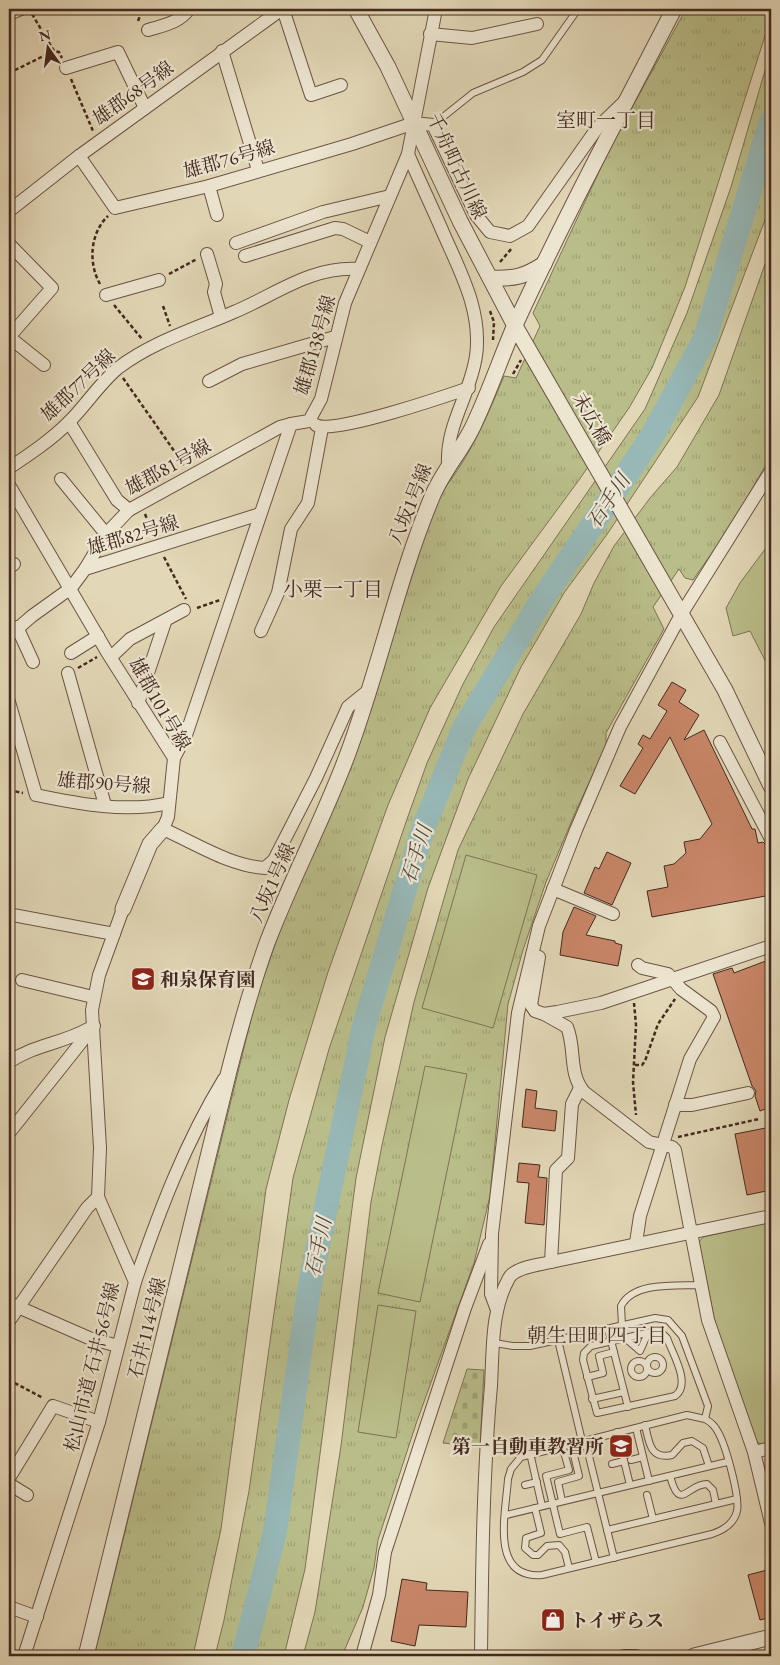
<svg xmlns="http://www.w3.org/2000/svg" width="780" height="1665" font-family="'EB Garamond','Noto Serif JP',serif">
  <defs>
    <pattern id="grass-tufts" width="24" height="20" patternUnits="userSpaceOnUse" patternTransform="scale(1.25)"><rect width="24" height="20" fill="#b9bd89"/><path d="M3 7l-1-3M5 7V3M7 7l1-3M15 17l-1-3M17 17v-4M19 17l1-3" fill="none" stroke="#a0a276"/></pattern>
    <pattern id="cemetery-stones" width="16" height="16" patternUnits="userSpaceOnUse" patternTransform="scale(1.25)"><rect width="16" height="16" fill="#b9bd89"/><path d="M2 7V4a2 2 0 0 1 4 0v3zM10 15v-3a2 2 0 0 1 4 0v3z" fill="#a0a276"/></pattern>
  </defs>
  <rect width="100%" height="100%" fill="#e2d7b6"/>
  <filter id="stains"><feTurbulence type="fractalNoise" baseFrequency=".004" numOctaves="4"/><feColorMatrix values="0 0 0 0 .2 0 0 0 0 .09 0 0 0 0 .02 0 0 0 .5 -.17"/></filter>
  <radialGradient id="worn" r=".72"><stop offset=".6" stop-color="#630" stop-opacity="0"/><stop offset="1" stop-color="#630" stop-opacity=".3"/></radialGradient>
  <!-- grass -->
  <g fill="url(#grass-tufts)" stroke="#7e7354">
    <path d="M686,9H771V17L685,287L652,368L629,408L579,480L501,586L430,708L388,805L328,972L289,1100L266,1189L221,1529L193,1656H93L102,1625L256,999L284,919L380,677L437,497C468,462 486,419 504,376L516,378L540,326L533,313L612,144Z"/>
    <polygon points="771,50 771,204 698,397 608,533 564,593 521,667 468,779 428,888 385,1037 356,1178 305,1569 284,1656 215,1656 224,1620 249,1491 293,1178 329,1049 406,822 427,763 463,684 494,627 645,409 687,313 731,187"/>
    <polygon points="771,247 771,456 730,527 693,580 685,578 679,569 653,607 664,629 606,733 606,746 575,813 546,882 523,950 508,1004 490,1196 474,1263 416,1424 378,1540 374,1568 363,1607 342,1656 303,1656 315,1612 341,1446 371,1202 382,1145 414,1002 458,850 523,714 581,614 594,583 614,546 650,498 677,467 719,395"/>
  </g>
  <!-- cemetery -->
  <polygon fill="url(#cemetery-stones)" stroke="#7e7354" points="467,1369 484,1370 480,1447 443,1443"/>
  <!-- pitch -->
  <g fill="#b9bd89" stroke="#7e7354">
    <polygon points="771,541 771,672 750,631 733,636 726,608 740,583"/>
    <polygon points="466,855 537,875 493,1028 422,1008"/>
    <polygon points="425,1066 467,1074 420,1302 378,1293"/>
    <polygon points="771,1222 771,1442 760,1444 756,1440 717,1332 699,1242 703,1237"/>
    <polygon points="378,1305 416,1311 396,1438 358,1432"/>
  </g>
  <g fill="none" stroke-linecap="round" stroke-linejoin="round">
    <!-- river -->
    <polyline stroke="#97b8b7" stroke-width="24" points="243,1656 275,1532 309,1289 364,1026 423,829 464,728 541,601 651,438 705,338 771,121"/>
  </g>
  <!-- building -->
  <g fill="#c88668" stroke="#442920">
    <polygon points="672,682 686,690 679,702 699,715 684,740 704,730 752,829 755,829 758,843 763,842 767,846 771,870 771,895 652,917 647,891 668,887 664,866 674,864 686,853 684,842 700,839 712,824 670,737 635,794 620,786 643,748 638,744 643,735 650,739 667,711 658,705"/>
    <polygon points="607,852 631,863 612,905 584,893 595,867 599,869"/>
    <polygon points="574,907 596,916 586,935 615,941 615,943 622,945 618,966 560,955 563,932"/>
    <polygon points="771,959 771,1107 760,1111 755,1096 756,1091 752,1086 713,974 732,968 734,973"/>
    <polygon points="526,1089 537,1091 535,1108 557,1111 555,1131 522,1127"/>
    <polygon points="771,1127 771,1190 747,1195 735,1134"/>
    <polygon points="519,1163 540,1165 538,1177 547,1178 544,1225 525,1223 529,1183 517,1182"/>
    <polygon points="771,1569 771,1617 760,1620 748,1575"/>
    <polygon points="402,1579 427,1583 426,1590 468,1592 466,1627 419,1625 415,1646 391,1641"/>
  </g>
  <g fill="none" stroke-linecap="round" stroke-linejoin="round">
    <defs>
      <g id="service">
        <polyline points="433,125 473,93 523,72 542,60 578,9"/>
        <path d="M622,1326L621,1306C634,1281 677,1286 701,1285"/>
        <polyline points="608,1329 628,1407"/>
        <path d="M655,1331L662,1333L667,1338C672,1353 692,1384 675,1396L597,1413L583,1360L584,1353L591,1346Z"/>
        <polyline points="625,1338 640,1351 648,1333"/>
        <polyline points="558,1340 582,1441"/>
        <path d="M494,1343L513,1346H530L655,1318L668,1320L682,1336L708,1406L705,1419C711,1422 715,1426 718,1432C726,1446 740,1497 737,1511C734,1524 724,1530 712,1534L542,1575C489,1579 506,1512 508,1479L511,1469L521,1457L687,1415L705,1419"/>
        <circle cx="655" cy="1365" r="8"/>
        <circle cx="639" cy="1369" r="8"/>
        <polyline points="587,1377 603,1373 599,1356 614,1352"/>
        <polyline points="592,1399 624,1392"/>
        <path d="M645,1425C649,1442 650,1460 672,1455L683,1443L692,1441L703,1448L709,1466"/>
        <polyline points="636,1428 649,1481"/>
        <polyline points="617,1432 630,1485"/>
        <polyline points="585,1440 614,1558"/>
        <polyline points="562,1445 569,1470 546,1476 560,1534 587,1527 596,1562"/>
        <polyline points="530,1453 542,1506"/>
        <polyline points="631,1460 643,1457"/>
        <polyline points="612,1464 624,1461"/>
        <path d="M670,1476C680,1513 687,1484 707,1484L713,1490L716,1504"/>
        <polyline points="525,1485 537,1482"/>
        <polyline points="647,1495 653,1519"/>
        <polyline points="562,1501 558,1482 579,1476 571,1443"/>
        <polyline points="535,1508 541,1533 526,1538 525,1548 533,1555 538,1555 547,1546 559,1545 565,1552 569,1568"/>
        <polyline points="506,1515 727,1462"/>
        <polyline points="607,1530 737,1499"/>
      </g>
      <g id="minor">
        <polyline points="283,9 311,95 341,85"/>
        <polyline points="9,14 21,9"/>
        <path d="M148,30C164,25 179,23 189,9"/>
        <polyline points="430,34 472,38 537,24"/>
        <polyline points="222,51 258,170"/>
        <polyline points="66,68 118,52 145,108"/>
        <path d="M408,154C420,182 433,209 445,237C462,275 482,313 476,356C470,396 446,424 448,465"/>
        <polyline points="79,156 115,208 209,186 352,144 414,123 433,125 476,215 490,232 510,236 528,226 598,127 624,102"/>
        <polyline points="209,186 217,215"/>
        <polyline points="9,211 79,156 282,9"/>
        <polyline points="236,243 323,212 390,196"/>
        <polyline points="9,244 52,288 9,337 44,365"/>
        <polyline points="207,254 216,284 214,292 221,317"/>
        <polyline points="245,256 335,228 343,229 370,242"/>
        <polyline points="106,295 159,280"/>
        <polyline points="209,381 242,364 335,337"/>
        <polyline points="69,422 117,500 129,510"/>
        <path d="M316,425C332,435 446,396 469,388"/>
        <path d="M9,468C30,454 51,440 69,422C86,405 100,383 118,368C152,342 195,329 234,312C275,295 311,266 358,269"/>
        <polyline points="61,479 106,534"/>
        <path d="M9,485L107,652L174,758L168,817L163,829C195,843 230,866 265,868L274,860L316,778L348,707L369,690"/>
        <polyline points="9,568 14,564"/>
        <polyline points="85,569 106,534 129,510 280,427 291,424"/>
        <polyline points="17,627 33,662"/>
        <polyline points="261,631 278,593 291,529 308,503 322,428"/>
        <polyline points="9,636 32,616 71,588 85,569 260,514"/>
        <polyline points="71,653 98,636"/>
        <polyline points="111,657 130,639 184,610"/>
        <polyline points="68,673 105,805"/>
        <path d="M9,702L36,795C79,804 127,813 169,803"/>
        <polyline points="138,703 165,622"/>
        <polyline points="720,742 771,839"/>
        <polyline points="174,758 186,735 291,424 309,421 321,399 345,303 408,154 436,9"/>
        <polyline points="553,889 613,914"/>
        <polyline points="13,915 114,934"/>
        <polyline points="539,957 531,1005 535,1011 544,1014 557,1012 601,1003 771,946"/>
        <polyline points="22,980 93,997"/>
        <path d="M544,1014L567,1027C576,1048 568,1073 584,1092L649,1142L672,1147L675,1150L708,1320L754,1452L771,1523"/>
        <path d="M9,1062C36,1044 61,1044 88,1029"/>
        <polyline points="675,1105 692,1105 748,1093"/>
        <polyline points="9,1133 94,1026"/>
        <polyline points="636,1243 640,1216 690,1059 714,1017 711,1011 681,989 668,974 642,968 638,965"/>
        <polyline points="551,1262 556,1170 568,1158 572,1104 580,1088"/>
        <path d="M135,1282C159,1212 185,1143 224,1079"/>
        <polyline points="9,1303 89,1338 118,1346"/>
        <polyline points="497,1310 491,1294 492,1234 518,1013 539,926 576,830 620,727 682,613 771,471"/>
        <polyline points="9,1321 87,1208 98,1197"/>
        <polyline points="754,1452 771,1448"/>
        <polyline points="9,1478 53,1406 99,1422"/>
        <polyline points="9,1484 27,1495"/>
        <polyline points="9,1607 37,1617"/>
        <polyline points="24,1656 99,1422 135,1282 98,1197 100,1148 92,1010 99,975 123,909"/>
        <polyline points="362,1656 379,1595 385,1552 465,1308 489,1244"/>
        <path d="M481,1656C482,1566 483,1476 491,1386C493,1350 491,1310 509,1278C515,1267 539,1265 551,1262L771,1216"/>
        <polyline points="624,1656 636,1656"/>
      </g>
      <g id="tertiary">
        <polyline points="356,9 388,67 460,221 515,326 725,690 771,786"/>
        <path d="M490,278C514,279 524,277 544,264"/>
        <polyline points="123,909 150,844 163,829"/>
        <path d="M86,1656L229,1071C240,1028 252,985 267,943C291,880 323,820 347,756C379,671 397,581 432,497C443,470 464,448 475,422C490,390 501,357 515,325C564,218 620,114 674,9"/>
        <polyline points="694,1656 771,1637"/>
      </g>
    </defs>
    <!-- service casing -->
    <use href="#service" stroke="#6c5446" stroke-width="8"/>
    <!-- minor casing -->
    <use href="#minor" stroke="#6c5446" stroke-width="14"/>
    <!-- tertiary casing -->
    <use href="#tertiary" stroke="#6c5446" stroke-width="17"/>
    <!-- path -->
    <g stroke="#442920" stroke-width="2.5" stroke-dasharray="4 2.5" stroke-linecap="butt">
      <polyline points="32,14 54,51 59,52 62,58"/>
      <polyline points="138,21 143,9"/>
      <polyline points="9,73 54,51"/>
      <polyline points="71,79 93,131"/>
      <polyline points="500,262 512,248"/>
      <polyline points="169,274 197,259"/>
      <path d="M100,284C88,263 90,233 108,216"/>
      <polyline points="114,305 142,339"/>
      <polyline points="163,306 170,326"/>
      <polyline points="490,311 494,322 493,340"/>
      <polyline points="513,374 521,360"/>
      <polyline points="123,378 184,465"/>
      <polyline points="145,514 153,534"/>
      <polyline points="164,557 186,599"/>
      <polyline points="197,608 220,600"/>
      <polyline points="78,668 97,657"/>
      <polyline points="9,790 23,793"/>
      <polyline points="634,1003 636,1025 633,1082 636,1115"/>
      <polyline points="635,1065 642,1065 645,1061 658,1024 675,999"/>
      <polyline points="678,1137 759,1119"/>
      <polyline points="9,1380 43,1398"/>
    </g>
    <!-- service -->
    <use href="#service" stroke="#ece5d0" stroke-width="6"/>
    <!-- minor -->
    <use href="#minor" stroke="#ece5d0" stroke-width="12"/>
    <!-- tertiary -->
    <use href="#tertiary" stroke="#ece5d0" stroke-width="15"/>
  </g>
  <!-- icons -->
  <defs>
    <symbol id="school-square" viewBox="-11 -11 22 22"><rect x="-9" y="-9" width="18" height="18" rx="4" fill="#8f2418" stroke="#ece5d0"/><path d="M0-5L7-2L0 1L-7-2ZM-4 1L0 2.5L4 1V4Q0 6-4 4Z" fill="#fff"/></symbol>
    <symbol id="shop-square" viewBox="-11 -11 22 22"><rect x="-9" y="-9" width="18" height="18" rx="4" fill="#8f2418" stroke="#ece5d0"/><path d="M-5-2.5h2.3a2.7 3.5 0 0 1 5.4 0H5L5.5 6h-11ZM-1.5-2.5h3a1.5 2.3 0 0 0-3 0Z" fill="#fff"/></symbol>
  </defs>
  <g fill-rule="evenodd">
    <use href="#school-square" x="129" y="965" width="28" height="28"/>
    <use href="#school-square" x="607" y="1432" width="28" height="28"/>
    <use href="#shop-square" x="539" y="1606" width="28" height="28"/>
  </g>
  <g text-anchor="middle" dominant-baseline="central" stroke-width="4.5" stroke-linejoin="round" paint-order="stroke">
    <!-- street labels -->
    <g font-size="19" fill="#442920" stroke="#ece5d0">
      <text transform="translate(133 93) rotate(-36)">雄郡68号線</text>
      <text transform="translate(229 159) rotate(-16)">雄郡76号線</text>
      <text transform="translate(457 166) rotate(65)">千舟町古川線</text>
      <text transform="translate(315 345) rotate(-74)">雄郡138号線</text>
      <text transform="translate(78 385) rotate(-44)">雄郡77号線</text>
      <text transform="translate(592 419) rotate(60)">末広橋</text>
      <text transform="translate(168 467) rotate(-29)">雄郡81号線</text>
      <text transform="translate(410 504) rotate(-68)">八坂1号線</text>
      <text transform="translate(133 535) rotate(-17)">雄郡82号線</text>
      <text transform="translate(160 704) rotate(60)">雄郡101号線</text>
      <text transform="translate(104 783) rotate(4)">雄郡90号線</text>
      <text transform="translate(272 883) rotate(-66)">八坂1号線</text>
      <text transform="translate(147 1328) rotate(-76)">石井114号線</text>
      <text transform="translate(92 1367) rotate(-76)">松山市道 石井56号線</text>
    </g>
    <!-- poi labels -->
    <g font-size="19" font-weight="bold" fill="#442920" stroke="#ece5d0" text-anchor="start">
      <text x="160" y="979">和泉保育園</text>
      <text x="604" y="1446" text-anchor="end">第一自動車教習所</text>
      <text x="570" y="1620">トイザらス</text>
    </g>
    <!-- neighbourhood labels -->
    <g font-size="20" fill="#442920" stroke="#ece5d0">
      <text x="606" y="120">室町一丁目</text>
      <text x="333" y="589">小栗一丁目</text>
      <text x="597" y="1335">朝生田町四丁目</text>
    </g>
    <!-- water labels -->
    <g font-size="20" font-style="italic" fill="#55463e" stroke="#ece5d0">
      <text transform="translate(608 501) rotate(-56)">石手川</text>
      <text transform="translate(416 854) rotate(-72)">石手川</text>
      <text transform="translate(318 1247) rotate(-78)">石手川</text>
    </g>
  </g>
  <!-- margin -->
  <rect width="780" height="1665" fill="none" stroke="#e2d7b6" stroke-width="30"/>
  <rect x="10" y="10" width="760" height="1645" fill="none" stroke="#442920" stroke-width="2.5"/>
  <rect x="15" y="15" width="750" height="1635" fill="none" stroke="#442920"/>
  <!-- north arrow -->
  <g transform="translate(48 48) rotate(346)" stroke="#ece5d0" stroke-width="4" paint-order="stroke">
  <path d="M0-4L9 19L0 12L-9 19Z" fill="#442920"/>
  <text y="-8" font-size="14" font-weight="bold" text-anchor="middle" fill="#442920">N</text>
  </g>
  <rect width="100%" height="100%" filter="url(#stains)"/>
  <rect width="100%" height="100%" fill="url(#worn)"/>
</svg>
